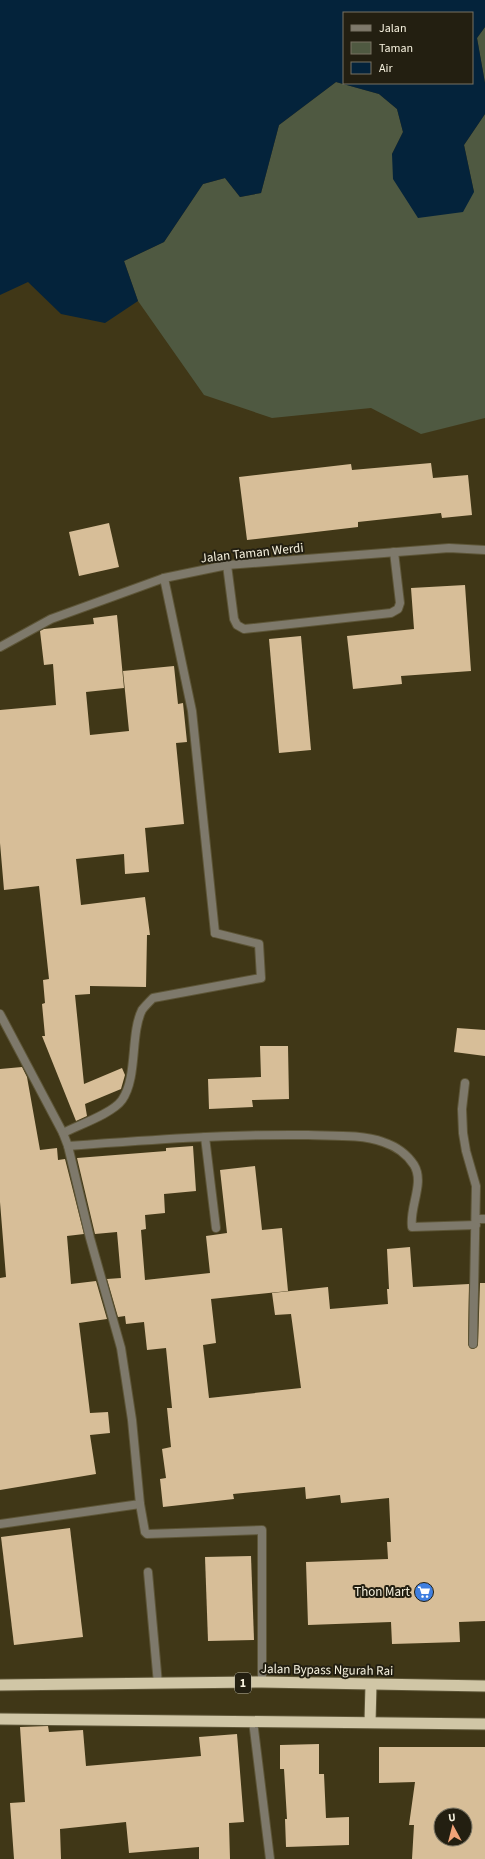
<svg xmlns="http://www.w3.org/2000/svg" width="485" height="1859" font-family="'Source Sans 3',sans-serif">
  <rect width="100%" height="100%" fill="#403717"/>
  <!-- green -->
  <g fill="#4f5941">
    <polygon points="485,27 485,83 477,38"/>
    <polygon points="336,82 379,94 397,109 403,132 392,154 474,192 464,145 485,114 485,418 421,434 371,408 272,418 204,395 138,301 124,261 164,242 203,184 225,178 240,197 261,193 279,125"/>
  </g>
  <!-- water -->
  <path fill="#04233b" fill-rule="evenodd" d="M0,0H485V27L477,38L485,83V114L464,145L474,192L463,212L418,218L393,179L392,154L403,132L397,109L379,94L336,82L279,125L261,193L240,197L225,178L203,184L164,242L124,261L138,301L105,323L61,314L28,282L0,295ZM344,13H472V83H344Z"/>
  <!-- building -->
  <g fill="#d7be98" fill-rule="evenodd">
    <polygon points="431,463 433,478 468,475 472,515 442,518 441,513 358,522 358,527 247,540 239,477 351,464 352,470"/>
    <polygon points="109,523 119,567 79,576 69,532"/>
    <polygon points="465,585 471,671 401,676 402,684 353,689 347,636 414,629 411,588"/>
    <polygon points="117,615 124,688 86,692 90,735 129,731 123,671 174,666 178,704 183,703 187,742 176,743 184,824 145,828 149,872 125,874 124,854 76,859 81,905 145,897 150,935 147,935 146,987 90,986 90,994 75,995 84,1084 122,1068 125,1075 121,1089 85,1104 87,1116 76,1121 42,1036 45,1036 42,1004 45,1003 43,980 49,979 39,886 4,890 0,843 0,710 56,705 53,664 44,665 40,631 44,629 94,624 93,618"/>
    <polygon points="301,636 311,750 279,753 269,639"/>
    <polygon points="457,1028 485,1030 485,1056 454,1052"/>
    <polygon points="260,1046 288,1046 289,1099 252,1100 253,1107 209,1109 208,1079 261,1077"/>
    <polygon points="22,1067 27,1077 40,1150 57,1148 58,1160 65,1159 84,1234 67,1236 71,1284 96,1281 107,1319 79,1323 90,1413 108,1412 110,1433 90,1435 96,1474 0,1490 0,1278 6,1277 0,1202 0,1069"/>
    <polygon points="193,1146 196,1191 164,1194 165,1213 145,1215 146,1229 141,1230 145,1280 210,1273 206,1236 227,1233 220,1170 255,1166 262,1230 282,1228 288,1291 211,1299 216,1343 203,1345 209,1398 301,1388 291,1314 275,1315 272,1293 328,1287 330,1309 388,1304 387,1289 389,1289 387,1249 410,1247 413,1287 469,1284 468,1344 470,1348 473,1349 477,1347 478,1344 480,1283 485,1283 485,1621 459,1622 460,1642 392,1644 391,1622 308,1625 306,1562 388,1559 387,1542 391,1542 389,1498 341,1503 340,1495 306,1499 305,1487 233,1494 234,1499 163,1507 160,1479 166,1478 162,1449 171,1447 167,1408 172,1408 166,1348 147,1350 144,1322 126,1324 125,1316 118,1317 107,1279 121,1278 117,1232 95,1234 77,1158 166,1151 166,1148"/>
    <polygon points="70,1528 83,1637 14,1645 1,1537"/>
    <polygon points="251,1556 254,1640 208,1641 205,1557"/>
    <polygon points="48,1726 49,1732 83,1730 86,1766 201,1756 199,1737 237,1734 244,1822 229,1823 230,1859 199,1859 199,1847 129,1853 126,1822 60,1829 61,1859 14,1859 10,1803 25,1802 20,1727"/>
    <polygon points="319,1744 319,1774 324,1774 326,1818 349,1817 349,1845 286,1847 285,1819 287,1819 284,1769 280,1769 280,1745"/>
    <path d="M379,1747H485V1859H412L414,1825H409L415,1782L379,1783ZM441,1815H465V1839H441Z"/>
  </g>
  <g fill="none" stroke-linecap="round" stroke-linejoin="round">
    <defs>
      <g id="service">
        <polyline points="227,565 234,619 237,625 244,629 391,613 398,609 400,603 394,552"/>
        <path d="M63,1133C79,1125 113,1113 122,1100C138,1077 130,1034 142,1010C145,1006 149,1002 153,998L261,978L259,944L215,933"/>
        <polyline points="148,1572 158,1684"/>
      </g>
      <g id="minor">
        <polyline points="164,578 192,711 215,933"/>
        <polyline points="0,647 51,619 164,578 227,565 449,548 485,550"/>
        <polyline points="0,1014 63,1133 68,1146 90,1238 121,1348 132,1420 140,1504 0,1524"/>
        <polyline points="465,1083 462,1109 463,1133 466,1151 476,1186 473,1344"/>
        <polyline points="205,1137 216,1228"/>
        <path d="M68,1146C148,1140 228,1134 308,1135C330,1136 362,1134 383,1142C395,1146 407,1154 414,1165C425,1183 409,1207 412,1227L476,1225"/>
        <polyline points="476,1219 485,1219"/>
        <polyline points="140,1504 145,1532 147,1534 262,1530 262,1682"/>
        <polyline points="253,1721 270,1859"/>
      </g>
      <g id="trunk">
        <polyline points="0,1685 262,1682 485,1686"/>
        <polyline points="0,1719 485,1724"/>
        <polyline points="370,1722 371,1685"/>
      </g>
    </defs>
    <!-- service casing -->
    <use href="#service" stroke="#5d5537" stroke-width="10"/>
    <!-- minor casing -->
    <use href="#minor" stroke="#5d5537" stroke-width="10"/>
    <!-- trunk casing -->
    <use href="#trunk" stroke="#5d5537" stroke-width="13"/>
    <!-- service -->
    <use href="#service" stroke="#7e796b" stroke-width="8"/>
    <!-- minor -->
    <use href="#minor" stroke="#7e796b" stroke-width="8"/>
    <!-- trunk -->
    <use href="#trunk" stroke="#d0c6a6" stroke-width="11"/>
  </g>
  <!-- icons -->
  <defs>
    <symbol id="supermarket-disc" viewBox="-11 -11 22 22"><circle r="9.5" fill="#3f7fe0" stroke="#231f11"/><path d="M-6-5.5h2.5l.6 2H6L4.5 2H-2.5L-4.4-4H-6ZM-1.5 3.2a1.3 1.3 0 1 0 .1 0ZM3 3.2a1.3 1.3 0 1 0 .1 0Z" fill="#fff"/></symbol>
  </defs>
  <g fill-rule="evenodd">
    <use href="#supermarket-disc" x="413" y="1581" width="22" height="22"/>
  </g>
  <g text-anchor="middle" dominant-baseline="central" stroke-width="4" stroke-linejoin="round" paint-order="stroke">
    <!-- shield labels -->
    <rect fill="#231f11" stroke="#b7b3a1" stroke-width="1" x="235" y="1673" width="16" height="20" rx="3"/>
    <g font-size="12" font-weight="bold" fill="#f7f2df">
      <text x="243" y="1683">1</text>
    </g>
    <!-- street labels -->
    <g font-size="13" fill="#f7f2df" stroke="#231f11">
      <text transform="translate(252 553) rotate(-6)">Jalan Taman Werdi</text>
      <text transform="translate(327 1670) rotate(1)">Jalan Bypass Ngurah Rai</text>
    </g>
    <!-- poi labels -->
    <g font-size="13" fill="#f7f2df" stroke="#231f11" text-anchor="end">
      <text x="410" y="1592">Thon Mart</text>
    </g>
  </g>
  <!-- legend -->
  <rect x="343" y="12" width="130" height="72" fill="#231f11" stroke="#787363"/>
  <rect x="351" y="25" width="20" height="6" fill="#7e796b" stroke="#787363"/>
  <text x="379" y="32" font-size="12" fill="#f7f2df">Jalan</text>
  <rect x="351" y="42" width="20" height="12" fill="#4f5941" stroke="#787363"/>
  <text x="379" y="52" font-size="12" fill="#f7f2df">Taman</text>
  <rect x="351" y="62" width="20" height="12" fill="#04233b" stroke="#787363"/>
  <text x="379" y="72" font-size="12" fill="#f7f2df">Air</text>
  <!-- north arrow -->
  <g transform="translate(453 1827) rotate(353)"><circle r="19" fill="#231f11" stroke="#787363"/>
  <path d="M0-3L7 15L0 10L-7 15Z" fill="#f0a278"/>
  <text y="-6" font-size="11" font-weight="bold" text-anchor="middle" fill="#f7f2df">U</text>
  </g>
</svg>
